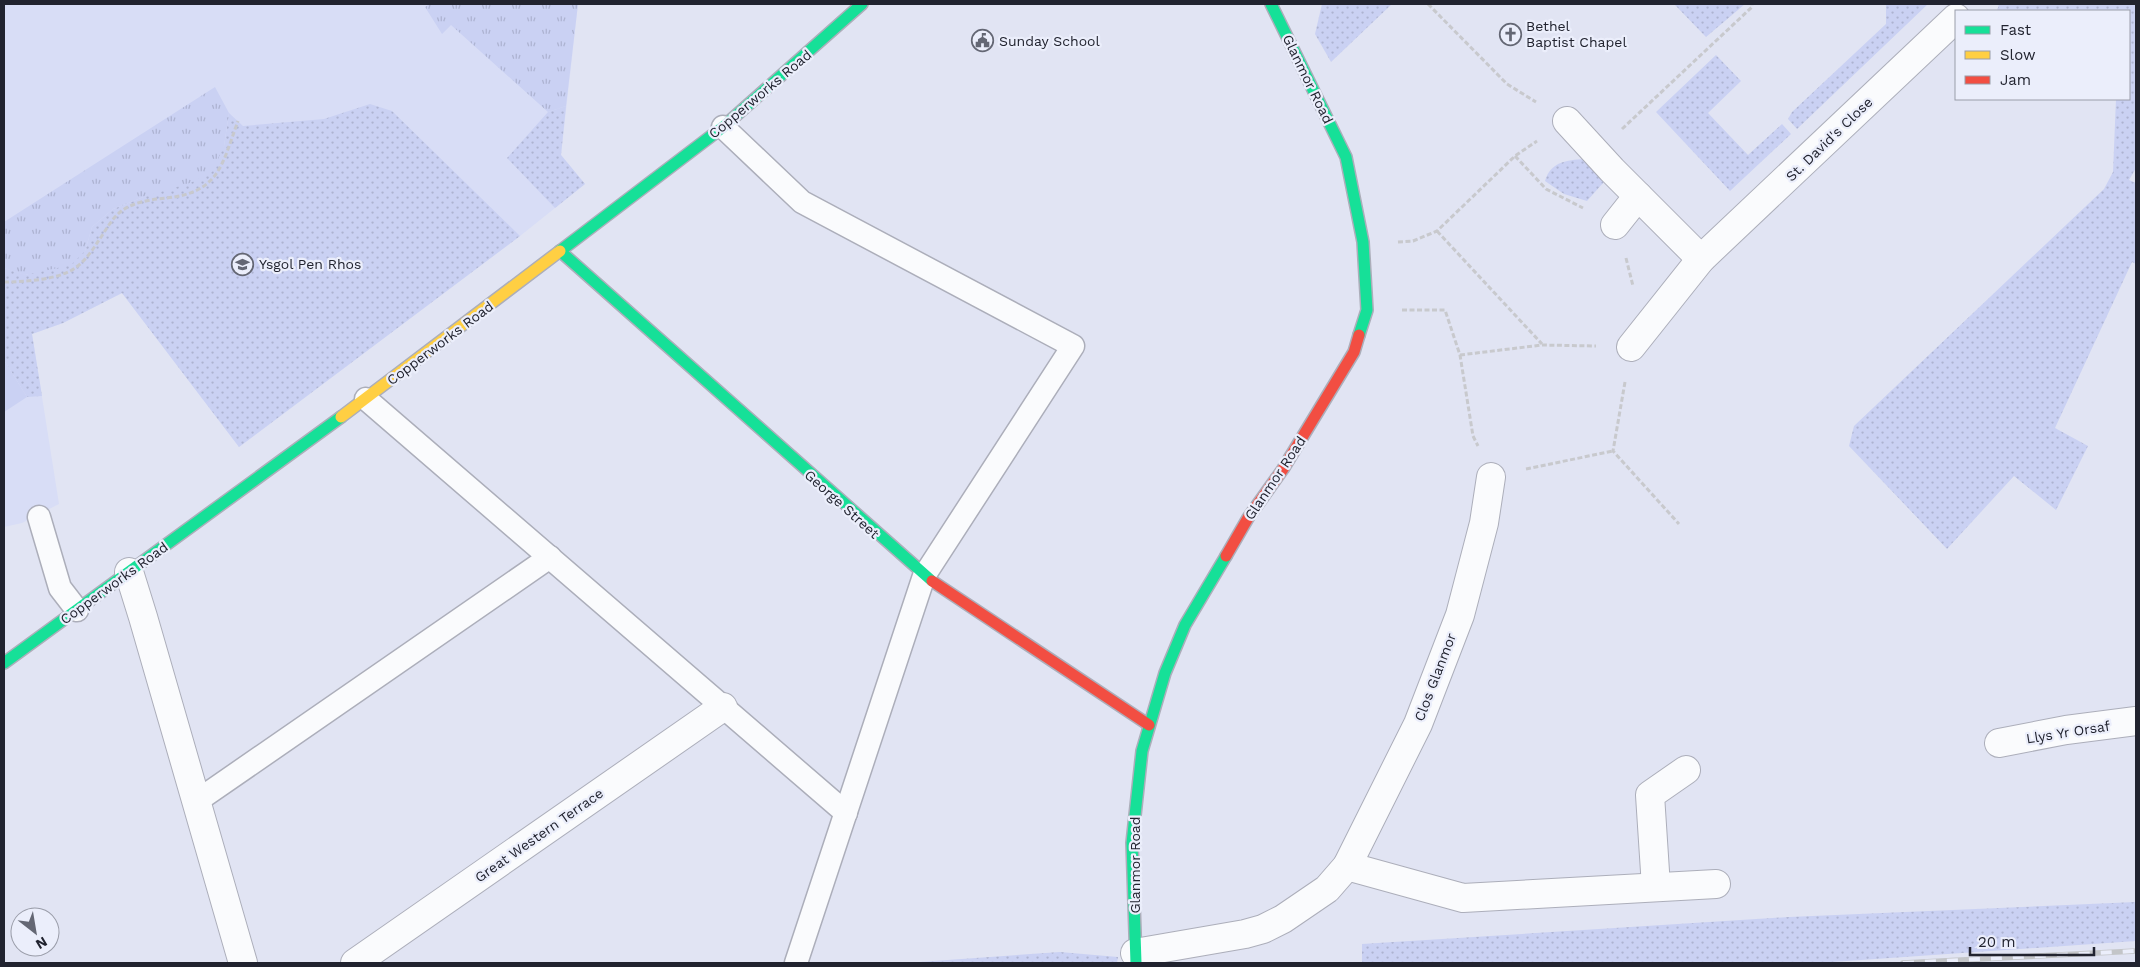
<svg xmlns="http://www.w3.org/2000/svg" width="2140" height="967" font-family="'Work Sans',sans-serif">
  <defs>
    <pattern id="grass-dots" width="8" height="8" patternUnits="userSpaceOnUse" patternTransform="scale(1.25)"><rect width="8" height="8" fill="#cad1f3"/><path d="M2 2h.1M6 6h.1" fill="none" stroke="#adb3d1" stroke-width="1.8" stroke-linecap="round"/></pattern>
    <pattern id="park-tufts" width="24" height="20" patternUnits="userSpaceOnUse" patternTransform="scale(1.25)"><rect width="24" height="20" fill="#cad1f3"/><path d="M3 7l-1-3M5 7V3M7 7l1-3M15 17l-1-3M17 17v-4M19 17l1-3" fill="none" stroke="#adb3d1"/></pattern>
  </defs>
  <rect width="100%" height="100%" fill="#e1e4f3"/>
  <!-- built -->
  <polygon fill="#d8ddf6" points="4,4 578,4 561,155 585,184 520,236 239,447 122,293 63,323 32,334 59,504 22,523 4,527"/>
  <!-- grass -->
  <g fill="url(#grass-dots)">
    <polygon points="1322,4 1392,4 1331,62 1315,34"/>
    <polygon points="1674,4 1745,4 1706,37"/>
    <polygon points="1886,4 1928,4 1797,129 1788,119 1792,112 1886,24"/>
    <polygon points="1999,4 2136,4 2136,168 2129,180 2136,183 2136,264 2132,262 2055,428 2088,446 2056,510 2014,476 1947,549 1849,446 1854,426 2104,189 2113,172 2116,99 2129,99 2129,11 1997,11"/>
    <polygon points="1716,55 1741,81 1708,113 1748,155 1782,124 1791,134 1730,191 1656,112"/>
    <polygon points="370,104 392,111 520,236 239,447 122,293 63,323 32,334 42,396 27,397 4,360 4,268 26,275 85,251 92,227 113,209 146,196 224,146 229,113 243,126 324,119"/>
    <polygon points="566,106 561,155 585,184 555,208 507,158 548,112"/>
    <path d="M1584,159L1605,176L1603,183L1587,201L1564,194L1545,181C1550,162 1567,160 1584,159Z"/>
    <polygon points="2136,902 2136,941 1818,963 1362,963 1362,944 1789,917"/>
    <polygon points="1060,952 1118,957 1117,963 905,963"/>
  </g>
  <!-- park -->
  <g fill="url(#park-tufts)">
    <polygon points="430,4 578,4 566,106 548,112 451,25 442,34 425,7"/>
    <polygon points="215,87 229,113 224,146 212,172 190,183 146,196 113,209 92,227 85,251 71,265 25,275 4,268 4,222"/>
  </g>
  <!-- pitch -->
  <polygon fill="#cad1f3" points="4,360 27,397 4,412"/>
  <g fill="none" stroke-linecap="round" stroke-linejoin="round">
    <defs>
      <g id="lane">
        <polyline points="723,127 802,202 1073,346 924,576 796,963"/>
        <polyline points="366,399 846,813"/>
        <polyline points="39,517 60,588 77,610"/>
        <polyline points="197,801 550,557"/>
      </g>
      <g id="street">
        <polyline points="1567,121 1612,170 1701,259"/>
        <polyline points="1615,225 1638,196"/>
        <polyline points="1631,347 1701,259 1956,18"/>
        <polyline points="129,572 143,617 243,963"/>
        <polyline points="1999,743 2066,730 2136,721"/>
        <polyline points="1347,866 1463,898 1716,884"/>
        <polyline points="1656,887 1650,795 1686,770"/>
        <polyline points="1135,953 1245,934 1263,929 1283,919 1327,889 1347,866 1418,724 1460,615 1484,523 1491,477"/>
        <polyline points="355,963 723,707"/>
      </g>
      <g id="fast">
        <polyline points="1271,4 1346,157 1363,242 1367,310 1359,335"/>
        <polyline points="560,251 932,581"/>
        <polyline points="560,251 723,127 862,4"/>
        <polyline points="4,663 341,417"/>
        <polyline points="1136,963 1132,843 1142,751 1165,673 1185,625 1226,556"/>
      </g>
      <polyline id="slow" points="341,417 560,251"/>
      <g id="jam">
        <polyline points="1226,556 1248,518 1283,469 1354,352 1359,335"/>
        <polyline points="932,581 1149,725"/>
      </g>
    </defs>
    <!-- lane casing -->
    <use href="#lane" stroke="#acaeba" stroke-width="25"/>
    <!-- street casing -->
    <use href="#street" stroke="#acaeba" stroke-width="30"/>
    <!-- fast casing -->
    <use href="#fast" stroke="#acaeba" stroke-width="14"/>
    <!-- slow casing -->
    <use href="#slow" stroke="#acaeba" stroke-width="14"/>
    <!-- jam casing -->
    <use href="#jam" stroke="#acaeba" stroke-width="14"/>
    <!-- path -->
    <g stroke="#c8c9cd" stroke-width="3" stroke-dasharray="5 2.5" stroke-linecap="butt">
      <polyline points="1428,4 1507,84 1536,102"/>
      <polyline points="1622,129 1752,7 1752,4"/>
      <polyline points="1515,156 1546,189 1583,208"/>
      <polyline points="1437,231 1542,344"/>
      <polyline points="1398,242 1413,241 1437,231 1515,156 1537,141"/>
      <polyline points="1626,258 1633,286"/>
      <path d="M4,282C22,282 51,280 68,272C81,266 90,254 97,243C105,232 112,217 123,210C134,202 153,199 167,198C220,192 222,164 238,121"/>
      <polyline points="1402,310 1445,310 1460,355 1473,436 1478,446"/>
      <polyline points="1460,355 1542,345 1596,346"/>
      <polyline points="1625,382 1613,451 1679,524"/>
      <polyline points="1526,469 1613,451"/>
    </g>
    <!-- lane -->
    <use href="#lane" stroke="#fafbfd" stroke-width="22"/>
    <!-- street -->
    <use href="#street" stroke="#fafbfd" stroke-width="28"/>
    <!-- fast -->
    <use href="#fast" stroke="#16e098" stroke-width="11"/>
    <!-- slow -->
    <use href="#slow" stroke="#ffcf43" stroke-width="11"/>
    <!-- jam -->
    <use href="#jam" stroke="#f24e42" stroke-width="11"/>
    <defs>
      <polyline id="rail" points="1903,963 2136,951"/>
    </defs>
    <!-- rail casing -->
    <use href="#rail" stroke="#c3c5c8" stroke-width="5.5"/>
    <!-- rail -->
    <use href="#rail" stroke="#ebeefb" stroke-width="4" stroke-dasharray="11" stroke-linecap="butt"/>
  </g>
  <!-- icons -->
  <defs>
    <symbol id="church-ring" viewBox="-11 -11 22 22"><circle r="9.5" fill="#ebeefb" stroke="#646774" stroke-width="1.5"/><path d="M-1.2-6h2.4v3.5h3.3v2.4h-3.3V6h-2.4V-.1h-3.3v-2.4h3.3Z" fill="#646774"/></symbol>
    <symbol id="civic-ring" viewBox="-11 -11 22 22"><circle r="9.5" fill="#ebeefb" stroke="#646774" stroke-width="1.5"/><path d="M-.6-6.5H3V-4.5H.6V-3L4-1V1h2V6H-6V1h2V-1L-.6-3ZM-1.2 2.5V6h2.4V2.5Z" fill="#646774"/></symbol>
    <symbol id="school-ring" viewBox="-11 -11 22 22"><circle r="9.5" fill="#ebeefb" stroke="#646774" stroke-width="1.5"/><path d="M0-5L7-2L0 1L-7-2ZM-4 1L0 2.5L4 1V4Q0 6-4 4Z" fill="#646774"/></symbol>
  </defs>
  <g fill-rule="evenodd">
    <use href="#church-ring" x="1498" y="22" width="25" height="25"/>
    <use href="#civic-ring" x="970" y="28" width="25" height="25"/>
    <use href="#school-ring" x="230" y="252" width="25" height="25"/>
  </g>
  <g text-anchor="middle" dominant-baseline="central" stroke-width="4.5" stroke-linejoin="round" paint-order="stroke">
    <!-- poi labels -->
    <g font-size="14" fill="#21232f" stroke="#ebeefb" text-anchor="start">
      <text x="1526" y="26">Bethel<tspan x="1526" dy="16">Baptist Chapel</tspan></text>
      <text x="999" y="41">Sunday School</text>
      <text x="259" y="264">Ysgol Pen Rhos</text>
    </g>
    <!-- street labels -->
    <g font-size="14" fill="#21232f" stroke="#ebeefb">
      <text transform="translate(1308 79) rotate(64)">Glanmor Road</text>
      <text transform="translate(760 94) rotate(-40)">Copperworks Road</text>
      <text transform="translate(1829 139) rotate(-44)">St. David's Close</text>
      <text transform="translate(440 343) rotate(-37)">Copperworks Road</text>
      <text transform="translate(1275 478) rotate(-56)">Glanmor Road</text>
      <text transform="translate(842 504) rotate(42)">George Street</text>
      <text transform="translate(114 583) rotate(-36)">Copperworks Road</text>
      <text transform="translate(1435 677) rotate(-69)">Clos Glanmor</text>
      <text transform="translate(2068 732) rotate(-9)">Llys Yr Orsaf</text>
      <text transform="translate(539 835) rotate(-35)">Great Western Terrace</text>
      <text transform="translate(1135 865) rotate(-90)">Glanmor Road</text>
    </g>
  </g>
  <!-- border -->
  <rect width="2140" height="967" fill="none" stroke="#21232f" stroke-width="10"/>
  <!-- legend -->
  <rect x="1955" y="10" width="175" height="90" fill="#ebeefb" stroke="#9a9da9"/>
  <rect x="1965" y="26" width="25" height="8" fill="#16e098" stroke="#9a9da9"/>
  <text x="2000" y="35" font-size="15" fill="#21232f">Fast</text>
  <rect x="1965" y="51" width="25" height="8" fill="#ffcf43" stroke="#9a9da9"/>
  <text x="2000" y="60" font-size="15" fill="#21232f">Slow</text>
  <rect x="1965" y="76" width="25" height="8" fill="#f24e42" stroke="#9a9da9"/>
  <text x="2000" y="85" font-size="15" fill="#21232f">Jam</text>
  <!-- north arrow -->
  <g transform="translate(35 932) rotate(149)"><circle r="24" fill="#ebeefb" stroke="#9a9da9"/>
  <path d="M0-4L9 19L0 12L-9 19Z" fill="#646774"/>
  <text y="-8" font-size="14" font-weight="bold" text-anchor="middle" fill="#21232f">N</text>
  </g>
  <!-- scale -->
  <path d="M1970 947v8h124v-8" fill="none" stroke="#21232f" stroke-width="2.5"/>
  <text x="1978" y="947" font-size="15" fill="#21232f" stroke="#ebeefb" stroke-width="4" paint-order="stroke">20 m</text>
</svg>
